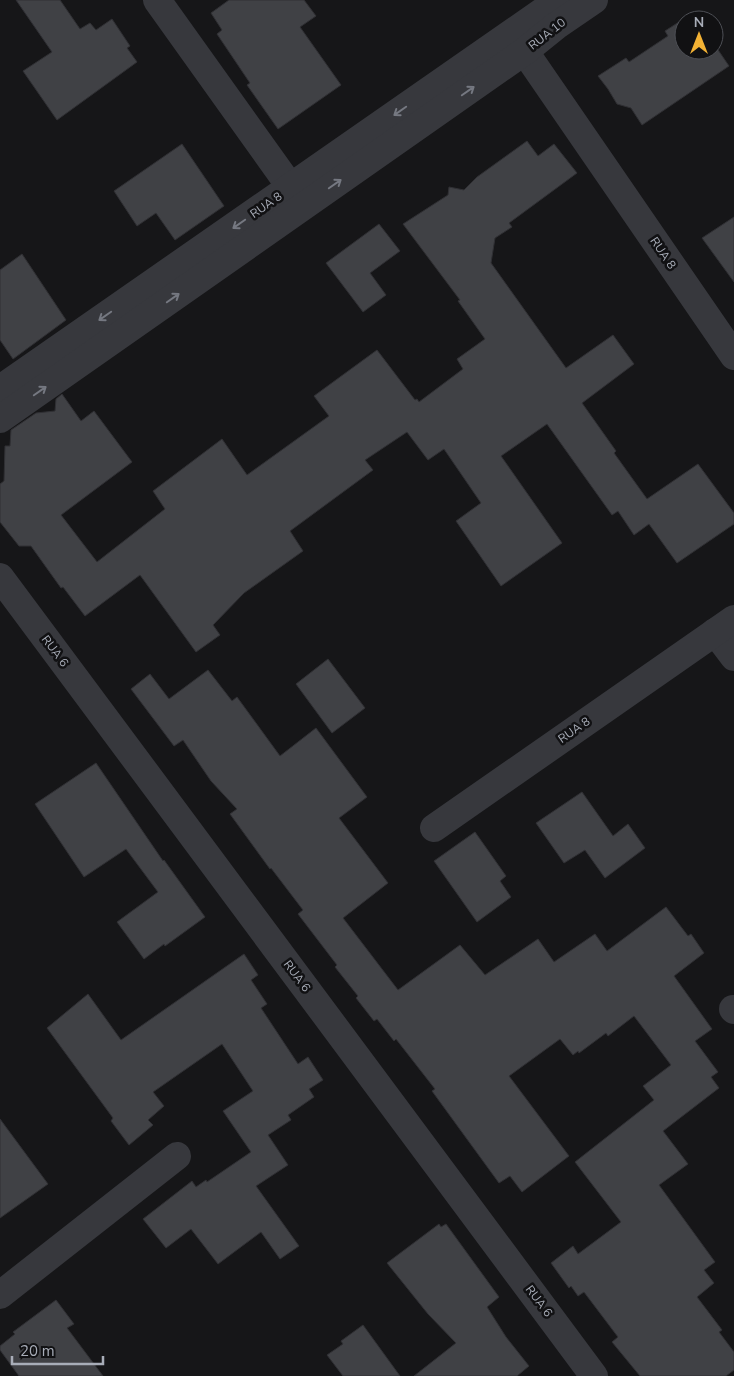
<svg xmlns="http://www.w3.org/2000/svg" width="734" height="1376" font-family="'Nunito Sans',sans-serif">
  <rect width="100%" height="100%" fill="#161618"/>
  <!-- building -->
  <g fill="#404145" stroke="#303034">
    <polygon points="16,0 60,0 80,29 90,23 96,30 112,19 130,46 127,48 137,62 57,120 23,71 52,52"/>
    <polygon points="229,0 304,0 316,16 300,27 341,85 278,129 247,85 250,83 217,34 222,30 211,13"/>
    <polygon points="693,13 698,20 684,20 684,50 714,50 714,44 729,66 642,125 631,108 617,104 608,89 598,76 626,58 629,62 668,36 665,31"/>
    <polygon points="527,141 538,156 554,144 577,173 509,223 512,227 495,238 491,263 566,368 613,335 634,364 582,403 616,451 614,453 647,499 698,464 734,513 734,524 677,563 649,524 634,535 618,511 612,515 547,424 501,456 562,543 501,586 456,521 481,503 444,449 428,460 407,432 365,460 373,470 290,531 303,551 244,593 213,625 220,635 196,652 140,575 85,616 63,587 61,588 31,546 19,546 0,522 0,484 4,481 5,446 10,446 11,430 36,413 55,411 56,399 62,394 81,421 94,411 132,462 61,515 97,562 165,509 153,491 222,439 247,475 329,416 314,396 377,350 415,400 417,399 419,402 463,369 457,359 485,339 458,301 460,300 403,224 448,195 449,187 464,190 477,177"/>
    <polygon points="182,144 224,206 175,240 156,213 137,226 114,191"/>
    <polygon points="734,217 734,282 702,238"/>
    <polygon points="379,224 400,251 370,273 386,295 363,312 326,263"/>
    <polygon points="22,254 66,320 13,359 0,340 0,270"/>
    <polygon points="328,659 365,708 332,733 296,684"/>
    <polygon points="208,670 232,701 237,697 280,756 316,728 367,797 339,818 388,883 343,918 398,990 460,945 485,975 538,939 554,962 595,934 607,951 666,907 688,936 691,934 704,953 674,976 712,1029 695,1041 718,1072 711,1077 719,1088 663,1131 688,1164 659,1185 715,1262 704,1270 714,1283 697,1297 722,1330 719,1332 734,1352 734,1370 726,1376 640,1376 612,1342 618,1337 584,1292 578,1296 571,1286 569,1288 551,1263 573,1246 578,1254 621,1222 575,1162 654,1100 643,1086 671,1065 634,1016 608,1036 606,1033 579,1053 578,1051 573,1055 560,1039 509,1076 569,1156 522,1192 510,1176 499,1183 432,1091 435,1089 396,1039 394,1041 377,1019 374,1021 356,998 358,996 335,967 337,965 298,914 303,910 271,868 270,869 230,814 237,809 211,781 183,740 174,746 131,689 150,674 169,699"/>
    <polygon points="96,763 163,861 164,860 205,917 165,946 164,944 144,959 117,922 158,892 126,849 84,877 35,804"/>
    <polygon points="582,792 613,836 628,824 645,848 605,878 585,850 564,863 536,823"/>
    <polygon points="475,832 506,876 500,881 511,897 477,922 434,861"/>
    <polygon points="244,954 258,975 251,980 267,1004 261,1008 298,1064 308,1057 323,1080 309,1089 314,1097 288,1115 291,1120 268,1135 288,1165 256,1186 299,1246 280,1259 261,1232 218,1264 191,1229 166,1248 143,1219 192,1181 196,1187 206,1180 207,1182 251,1152 223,1111 253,1091 222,1044 153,1092 164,1106 148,1120 153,1125 129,1145 111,1121 113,1118 47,1028 88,994 121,1040"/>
    <polygon points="0,1119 48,1184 0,1218"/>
    <polygon points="439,1224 441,1227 446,1224 499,1297 487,1307 506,1337 529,1366 517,1376 414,1376 456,1343 428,1314 387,1263"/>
    <polygon points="56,1300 74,1324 67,1328 103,1376 19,1376 0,1350 0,1346 15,1334 13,1332"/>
    <polygon points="363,1325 400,1376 343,1376 327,1355 343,1344 341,1341"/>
  </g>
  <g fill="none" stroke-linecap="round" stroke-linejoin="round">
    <!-- street -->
    <g stroke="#37383d" stroke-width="28">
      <polyline points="157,0 302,203"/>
      <polyline points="514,36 734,356"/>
      <polyline points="0,389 559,0"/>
      <polyline points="0,419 525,51 556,26 594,0"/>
      <polyline points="0,577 594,1376"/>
      <polyline points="715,632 734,657"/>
      <polyline points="434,828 734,619"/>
      <polyline points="733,1009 734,1010"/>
      <polyline points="0,1295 177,1156"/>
    </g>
  </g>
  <!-- one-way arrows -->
  <defs><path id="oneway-shaft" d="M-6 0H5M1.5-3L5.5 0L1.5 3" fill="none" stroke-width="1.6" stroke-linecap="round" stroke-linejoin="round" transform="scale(1.25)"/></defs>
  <g stroke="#757881">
    <use href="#oneway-shaft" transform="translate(468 91) rotate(-35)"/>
    <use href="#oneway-shaft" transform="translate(400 111) rotate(145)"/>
    <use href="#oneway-shaft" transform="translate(335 184) rotate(-35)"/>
    <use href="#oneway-shaft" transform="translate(239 224) rotate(145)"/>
    <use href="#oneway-shaft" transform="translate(173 298) rotate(-35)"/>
    <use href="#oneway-shaft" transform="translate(105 316) rotate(145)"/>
    <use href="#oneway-shaft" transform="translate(40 391) rotate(-35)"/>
  </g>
  <g text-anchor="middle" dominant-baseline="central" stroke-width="5" stroke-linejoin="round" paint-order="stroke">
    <!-- street labels -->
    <g font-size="12" fill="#a8adb8" stroke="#111113">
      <text transform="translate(547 34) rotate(-38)">RUA 10</text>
      <text transform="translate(266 205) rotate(-35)">RUA 8</text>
      <text transform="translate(663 253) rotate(56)">RUA 8</text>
      <text transform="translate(55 651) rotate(53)">RUA 6</text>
      <text transform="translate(574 730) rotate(-35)">RUA 8</text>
      <text transform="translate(297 976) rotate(53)">RUA 6</text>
      <text transform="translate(539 1301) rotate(53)">RUA 6</text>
    </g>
  </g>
  <!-- north arrow -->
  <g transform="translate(699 35)"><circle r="24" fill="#111113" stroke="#4d4f55"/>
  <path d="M0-4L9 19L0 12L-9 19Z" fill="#f2b134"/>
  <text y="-8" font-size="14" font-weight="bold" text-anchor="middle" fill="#a8adb8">N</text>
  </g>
  <!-- scale -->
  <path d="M12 1356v8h91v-8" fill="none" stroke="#a8adb8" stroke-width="2.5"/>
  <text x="20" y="1356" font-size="15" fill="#a8adb8" stroke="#111113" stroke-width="4" paint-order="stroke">20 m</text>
</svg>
